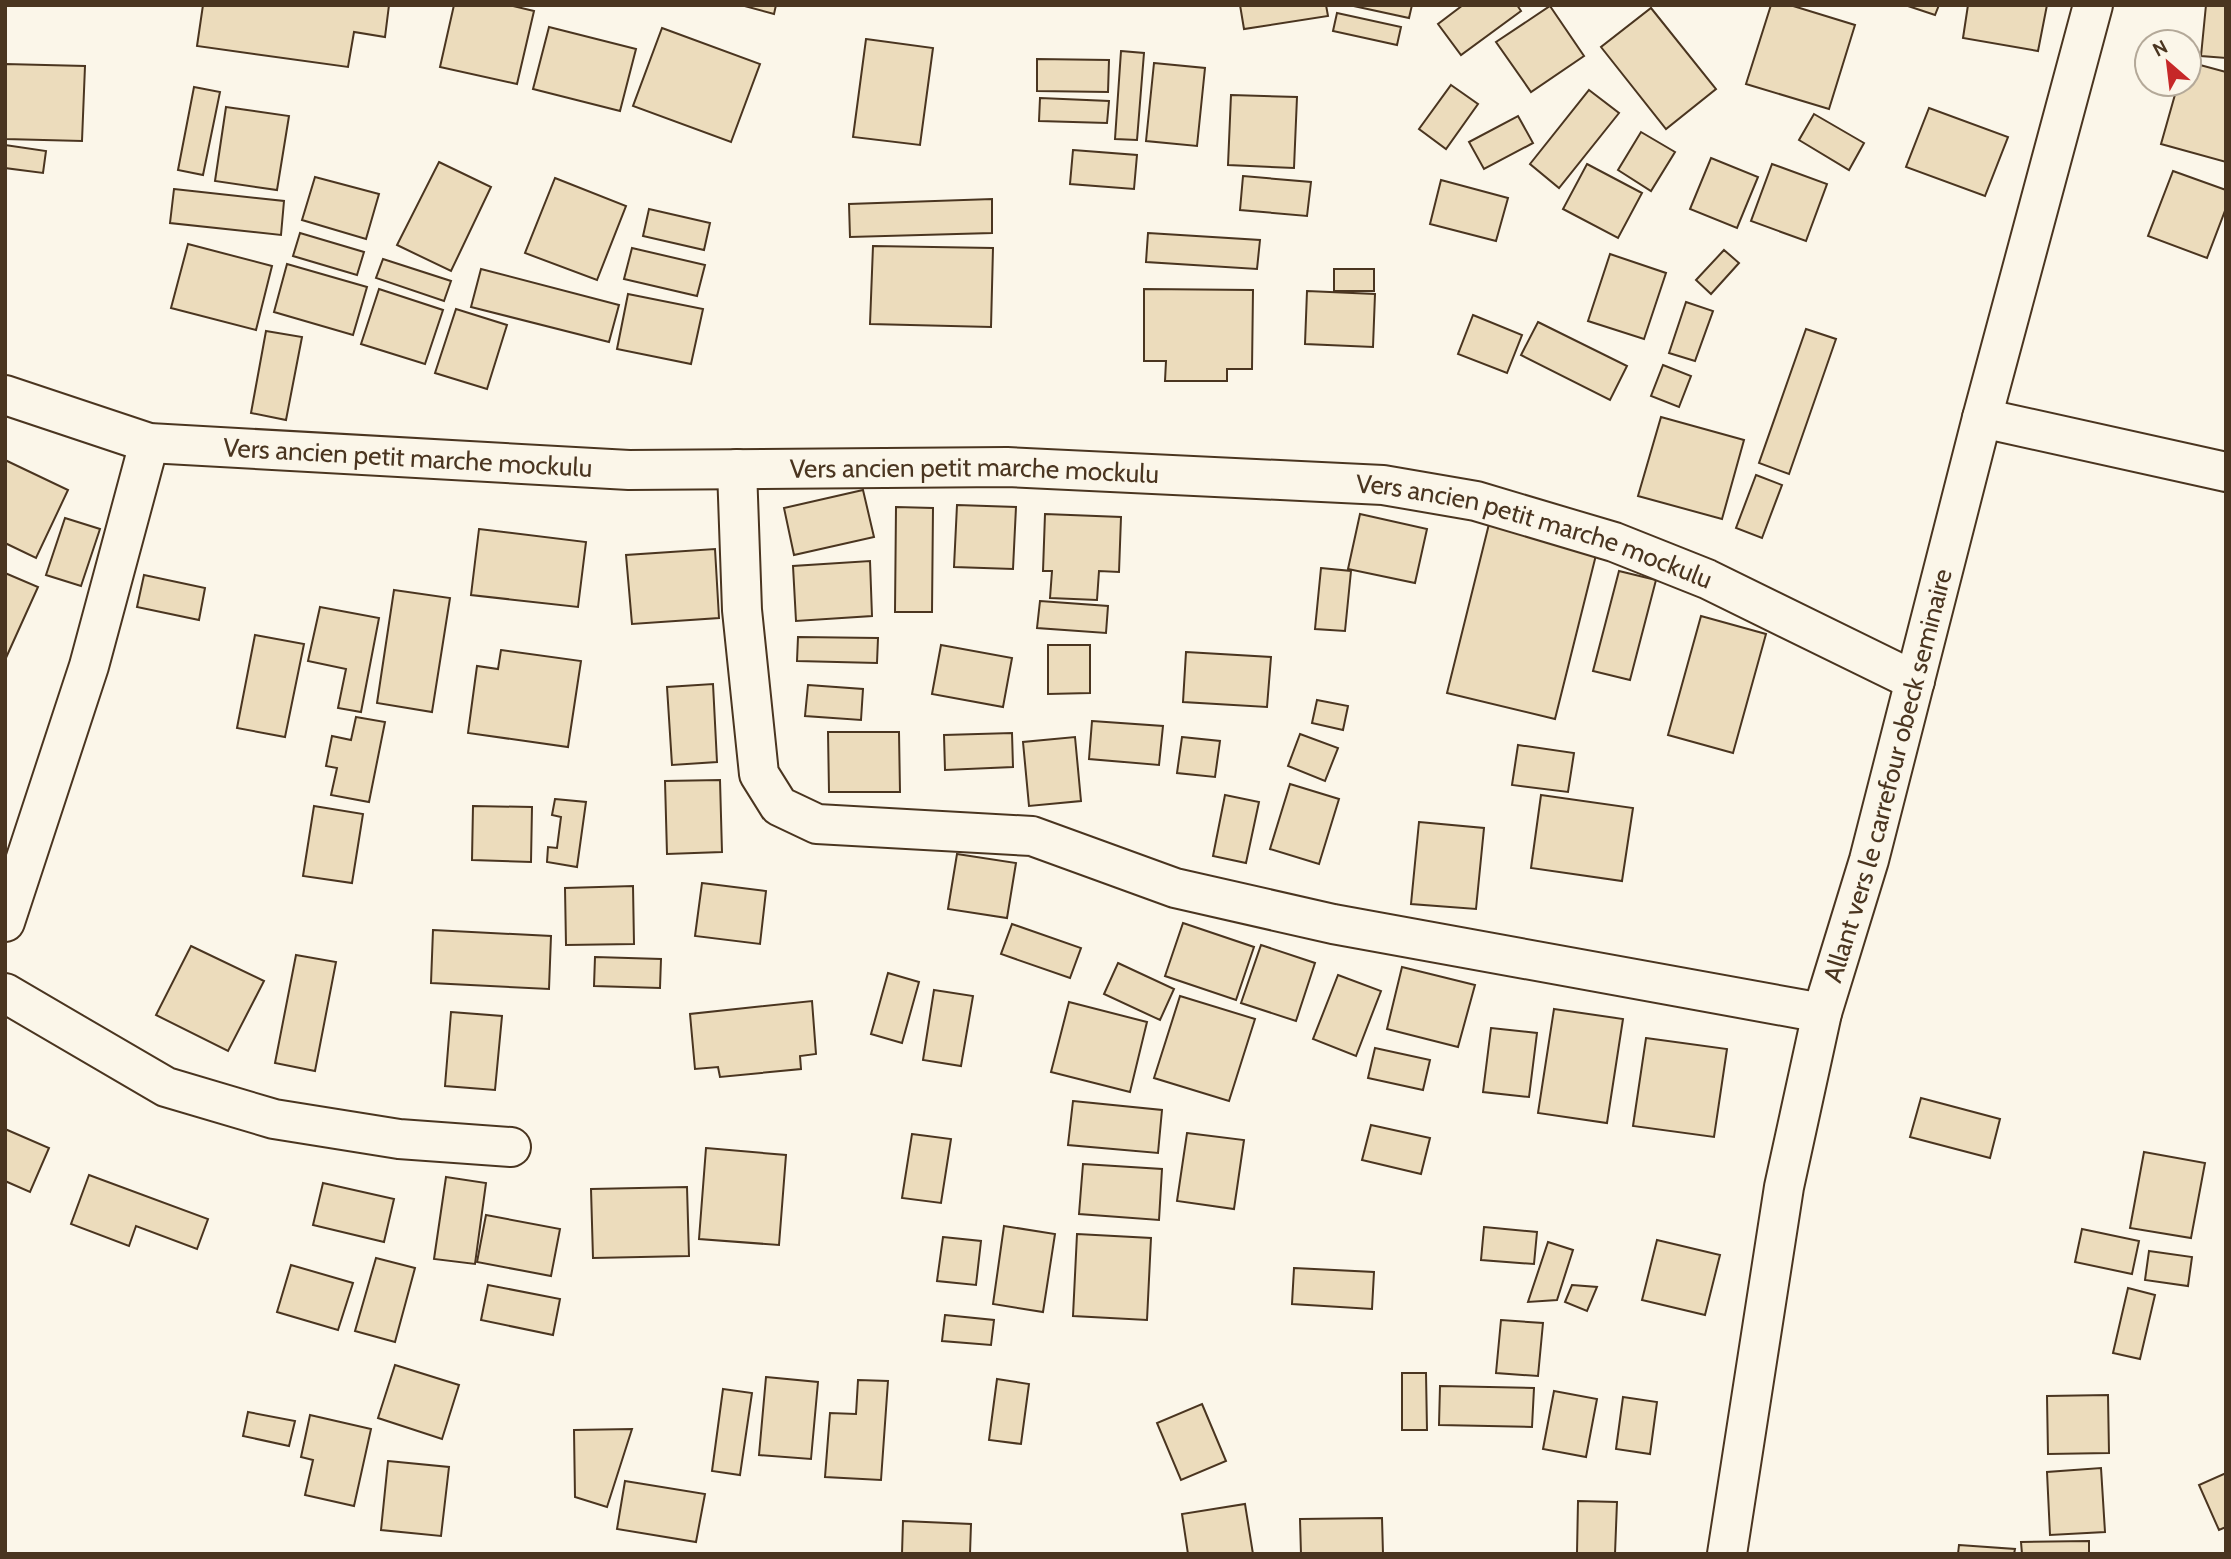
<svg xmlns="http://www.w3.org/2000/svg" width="2231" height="1559" font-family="Cabin,sans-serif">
  <rect width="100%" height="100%" fill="#fbf6e9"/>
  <!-- building -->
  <g fill="#ecdcbc" stroke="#4a3520" stroke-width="2">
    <polygon points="203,5 389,5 385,37 354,32 348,67 197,46"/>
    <polygon points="454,5 509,5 534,11 517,84 440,67"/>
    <polygon points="741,5 776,5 774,14"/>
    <polygon points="1240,5 1326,5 1328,16 1244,29"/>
    <polygon points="1349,5 1412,5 1409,18"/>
    <polygon points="1463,5 1517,5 1521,11 1461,55 1438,24"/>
    <polygon points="1771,5 1790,5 1855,25 1829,109 1746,84"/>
    <polygon points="1905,5 1939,5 1935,15"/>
    <polygon points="1968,5 2047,5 2038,51 1963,38"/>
    <polygon points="2206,5 2226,5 2226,58 2201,56"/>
    <polygon points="1550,6 1584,56 1531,92 1496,42"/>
    <polygon points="1651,8 1716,89 1666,129 1601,47"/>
    <polygon points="1337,13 1401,27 1397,45 1333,31"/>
    <polygon points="549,27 636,49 620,111 533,89"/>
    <polygon points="662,28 760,64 731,142 633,106"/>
    <polygon points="866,39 933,48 920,145 853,137"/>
    <polygon points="1121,51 1144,53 1137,140 1115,139"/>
    <polygon points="1037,59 1109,60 1108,92 1037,91"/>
    <polygon points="2189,62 2226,72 2226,162 2161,144 2178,84 2189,84"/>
    <polygon points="1154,63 1205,68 1197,146 1146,141"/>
    <polygon points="5,64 85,66 82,141 5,139"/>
    <polygon points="1451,85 1478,104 1446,149 1419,129"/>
    <polygon points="194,87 220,92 203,175 178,170"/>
    <polygon points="1589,90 1619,113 1559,188 1530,164"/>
    <polygon points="1231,95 1297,97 1294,168 1228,165"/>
    <polygon points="1040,98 1109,101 1107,123 1039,121"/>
    <polygon points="226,107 289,116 277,190 215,181"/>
    <polygon points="1929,108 2008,137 1985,196 1906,167"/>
    <polygon points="1814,114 1864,143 1849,170 1799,140"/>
    <polygon points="1518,116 1533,143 1484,169 1469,142"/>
    <polygon points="1641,132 1675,152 1651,191 1618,170"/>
    <polygon points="5,145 46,151 43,173 5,168"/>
    <polygon points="1073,150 1137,155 1134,189 1070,184"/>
    <polygon points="1711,158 1758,177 1737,228 1690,209"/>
    <polygon points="439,162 491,187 451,271 397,245"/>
    <polygon points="1587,164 1642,193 1618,238 1563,209"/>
    <polygon points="1772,164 1827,184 1806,241 1751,221"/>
    <polygon points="2173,171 2226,190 2226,208 2207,258 2148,236"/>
    <polygon points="1243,176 1311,182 1307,216 1240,210"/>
    <polygon points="315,177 379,194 366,239 302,220"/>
    <polygon points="555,178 626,206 597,280 525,253"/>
    <polygon points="1441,180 1508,198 1496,241 1430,224"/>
    <polygon points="174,189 284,201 281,235 170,223"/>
    <polygon points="992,199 992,233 850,237 849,204"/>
    <polygon points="649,209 710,223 704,250 643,236"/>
    <polygon points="300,233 364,252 357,275 293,256"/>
    <polygon points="1148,233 1260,240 1257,269 1146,262"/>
    <polygon points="188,244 272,266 256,330 171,308"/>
    <polygon points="873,246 993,248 991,327 870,324"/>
    <polygon points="632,248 705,265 697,296 624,279"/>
    <polygon points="1724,250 1739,263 1711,294 1696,280"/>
    <polygon points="1610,254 1666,273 1644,339 1588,321"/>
    <polygon points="383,259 451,281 444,301 376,278"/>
    <polygon points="287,264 367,287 353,335 274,312"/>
    <polygon points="481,269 619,305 609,342 471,307"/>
    <rect x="1334" y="269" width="40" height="22"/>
    <polygon points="379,289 443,310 425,364 361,344"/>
    <polygon points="1144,289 1253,290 1252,369 1227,369 1227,381 1165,381 1166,361 1144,361"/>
    <polygon points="1307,291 1375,294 1373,347 1305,344"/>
    <polygon points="628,294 703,309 691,364 617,349"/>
    <polygon points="1686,302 1713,311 1695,361 1669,353"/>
    <polygon points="456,309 507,325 487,389 435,373"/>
    <polygon points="1473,315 1522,335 1507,373 1458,354"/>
    <polygon points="1538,322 1627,366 1610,400 1521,355"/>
    <polygon points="1806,329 1836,339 1789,474 1759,463"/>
    <polygon points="266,331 302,337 286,420 251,413"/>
    <polygon points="1663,365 1691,376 1679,407 1651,396"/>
    <polygon points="1661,417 1744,440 1722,519 1638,496"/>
    <polygon points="5,460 68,490 36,558 5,543"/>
    <polygon points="1756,475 1782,485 1762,538 1736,528"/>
    <polygon points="863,490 874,537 794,555 784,508"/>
    <polygon points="957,505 1016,507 1013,569 954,567"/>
    <polygon points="896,507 933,508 932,612 895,612"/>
    <polygon points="1045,514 1121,517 1119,572 1099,571 1097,600 1050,598 1052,571 1043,571"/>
    <polygon points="1360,514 1427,529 1415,583 1348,569"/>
    <polygon points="65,518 100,529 81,586 46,575"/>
    <polygon points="1489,524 1597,551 1555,719 1447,693"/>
    <polygon points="479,529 586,542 578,607 471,595"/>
    <polygon points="715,549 719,618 632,624 626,555"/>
    <polygon points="870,561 872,616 796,621 793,566"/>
    <polygon points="1321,568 1351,571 1345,631 1315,629"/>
    <polygon points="1619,571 1656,580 1630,680 1593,671"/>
    <polygon points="5,573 38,587 5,660"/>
    <polygon points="144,575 205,588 199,620 137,607"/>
    <polygon points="394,590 450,598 432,712 377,703"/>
    <polygon points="1040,601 1108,606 1106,633 1037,628"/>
    <polygon points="320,607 379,618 361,712 338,708 346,669 308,661"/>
    <polygon points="1701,616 1766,634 1733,753 1668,735"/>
    <polygon points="255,635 304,644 285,737 237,728"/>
    <polygon points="798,637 878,638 877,663 797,661"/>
    <polygon points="941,645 1012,658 1003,707 932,694"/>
    <polygon points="1048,645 1090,645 1090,693 1048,694"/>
    <polygon points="501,650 581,661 568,747 468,733 477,666 498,669"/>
    <polygon points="1186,652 1271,657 1267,707 1183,702"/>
    <polygon points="713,684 717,762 672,765 667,687"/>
    <polygon points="808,685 863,689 861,720 805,716"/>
    <polygon points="1317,700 1348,706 1343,730 1312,723"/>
    <polygon points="356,717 385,722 369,802 331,795 337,768 326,766 332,736 351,740"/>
    <polygon points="1092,721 1163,726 1159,765 1089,759"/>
    <polygon points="828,732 899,732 900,792 829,792"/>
    <polygon points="1012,733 1013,767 945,770 944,735"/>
    <polygon points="1300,734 1338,748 1325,781 1288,766"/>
    <polygon points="1075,737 1081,801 1029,806 1023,742"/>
    <polygon points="1182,737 1220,741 1215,777 1177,773"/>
    <polygon points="1518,745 1574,753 1568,792 1512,785"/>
    <polygon points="720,780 722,852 667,854 665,781"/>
    <polygon points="1290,784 1339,799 1319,864 1270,849"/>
    <polygon points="1225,795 1259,802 1246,863 1213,856"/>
    <polygon points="1541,795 1633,808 1622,881 1531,868"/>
    <polygon points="555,799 586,802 577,867 547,862 548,847 557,848 561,817 552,815"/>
    <polygon points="314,806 363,814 352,883 303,876"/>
    <polygon points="473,806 532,807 531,862 472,860"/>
    <polygon points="1419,822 1484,828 1476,909 1411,904"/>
    <polygon points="957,854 1016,863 1007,918 948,909"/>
    <polygon points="702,883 766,891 760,944 695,936"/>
    <polygon points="633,886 634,944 566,945 565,888"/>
    <polygon points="1183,923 1254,947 1236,1000 1165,976"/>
    <polygon points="1012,924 1081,948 1070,978 1001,954"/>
    <polygon points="433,930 551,936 549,989 431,983"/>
    <polygon points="1261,945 1315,963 1296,1021 1241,1003"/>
    <polygon points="191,946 264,981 228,1051 156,1015"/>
    <polygon points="296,955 336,962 315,1071 275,1063"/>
    <polygon points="595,957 661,959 660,988 594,986"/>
    <polygon points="1118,963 1174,989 1160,1020 1104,994"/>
    <polygon points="1402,967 1475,985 1458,1047 1387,1029"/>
    <polygon points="888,973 919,982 902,1043 871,1034"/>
    <polygon points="1338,975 1381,991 1356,1056 1313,1039"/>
    <polygon points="934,990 973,996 961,1066 923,1060"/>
    <polygon points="1180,996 1255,1019 1229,1101 1154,1078"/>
    <polygon points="812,1001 816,1054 800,1056 801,1069 720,1077 718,1067 695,1069 690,1014"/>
    <polygon points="1069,1002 1147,1022 1130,1092 1051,1072"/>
    <polygon points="1554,1009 1623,1019 1607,1123 1538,1113"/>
    <polygon points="451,1012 502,1016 495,1090 445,1086"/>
    <polygon points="1491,1028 1537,1033 1529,1097 1483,1092"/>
    <polygon points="1646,1038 1727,1049 1714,1137 1633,1126"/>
    <polygon points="1375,1048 1430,1060 1423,1090 1368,1078"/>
    <polygon points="1921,1098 2000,1119 1990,1158 1910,1137"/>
    <polygon points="1073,1101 1162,1110 1158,1153 1068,1145"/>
    <polygon points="1371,1125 1430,1138 1421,1174 1362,1160"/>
    <polygon points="5,1129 49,1148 30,1192 5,1181"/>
    <polygon points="1187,1133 1244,1140 1234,1209 1177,1201"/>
    <polygon points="912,1134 951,1139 941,1203 902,1198"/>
    <polygon points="706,1148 786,1155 779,1245 699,1239"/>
    <polygon points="2144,1152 2205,1163 2191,1238 2130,1228"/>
    <polygon points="1083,1164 1162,1169 1159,1220 1079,1214"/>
    <polygon points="89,1175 208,1219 197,1249 136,1226 129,1246 71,1224"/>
    <polygon points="446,1177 486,1183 475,1264 434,1259"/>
    <polygon points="323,1183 394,1199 384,1242 313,1225"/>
    <polygon points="687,1187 689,1256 593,1258 591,1189"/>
    <polygon points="486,1215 560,1229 551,1276 477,1262"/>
    <polygon points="1004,1226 1055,1234 1043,1312 993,1304"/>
    <polygon points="1484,1227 1537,1232 1534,1264 1481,1260"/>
    <polygon points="2082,1229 2139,1241 2132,1274 2075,1262"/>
    <polygon points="1077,1234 1151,1238 1147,1320 1073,1316"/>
    <polygon points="943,1237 981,1241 976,1285 937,1281"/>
    <polygon points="1657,1240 1720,1255 1705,1315 1642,1300"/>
    <polygon points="1548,1242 1573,1250 1557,1300 1528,1302"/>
    <polygon points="2149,1251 2192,1257 2188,1286 2145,1280"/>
    <polygon points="376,1258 415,1268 395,1342 355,1331"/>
    <polygon points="291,1265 353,1283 338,1330 277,1312"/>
    <polygon points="1294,1268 1374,1272 1372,1309 1292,1304"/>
    <polygon points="488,1285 560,1299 553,1335 481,1320"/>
    <polygon points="1572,1285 1597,1287 1587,1311 1565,1302"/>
    <polygon points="2128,1288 2155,1295 2140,1359 2113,1353"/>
    <polygon points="945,1315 994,1320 991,1345 942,1341"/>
    <polygon points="1501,1320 1543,1323 1538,1376 1496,1373"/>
    <polygon points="395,1365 459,1385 442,1439 378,1418"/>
    <polygon points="1402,1373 1426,1373 1427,1430 1402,1430"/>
    <polygon points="766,1377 818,1382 811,1459 759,1455"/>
    <polygon points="997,1379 1029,1384 1021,1444 989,1440"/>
    <polygon points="858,1380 888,1381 881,1480 825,1477 830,1413 856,1414"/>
    <polygon points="1440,1386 1534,1388 1532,1427 1439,1425"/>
    <polygon points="723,1389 752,1393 740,1475 712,1471"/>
    <polygon points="1554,1391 1597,1399 1586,1457 1543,1449"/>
    <polygon points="2108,1395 2109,1453 2048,1454 2047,1396"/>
    <polygon points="1623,1397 1657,1402 1650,1454 1616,1449"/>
    <polygon points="1202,1404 1226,1461 1181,1480 1157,1423"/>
    <polygon points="248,1412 295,1421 289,1446 243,1436"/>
    <polygon points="310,1415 371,1429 354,1506 305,1495 313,1460 301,1457"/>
    <polygon points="632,1429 607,1507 575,1497 574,1430"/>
    <polygon points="388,1461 449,1467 441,1536 381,1530"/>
    <polygon points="2101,1468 2105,1532 2050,1535 2047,1472"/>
    <polygon points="2226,1473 2226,1527 2219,1530 2199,1485"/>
    <polygon points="625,1481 705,1494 696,1542 617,1529"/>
    <polygon points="1578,1501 1617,1502 1615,1554 1577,1553"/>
    <polygon points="1245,1504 1253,1554 1188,1554 1182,1514"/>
    <polygon points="1382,1518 1383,1554 1301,1554 1300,1519"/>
    <polygon points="903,1521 971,1524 970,1554 902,1554"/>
    <polygon points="2089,1541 2089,1554 2022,1554 2021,1542"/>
    <polygon points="1959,1545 2015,1549 2014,1554 1958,1554"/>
  </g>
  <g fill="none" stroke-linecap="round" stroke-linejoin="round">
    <defs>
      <g id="minor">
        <path id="s1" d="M5,395L149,443L629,470L1007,467L1383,485L1476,501L1614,542L1707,579L1915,681"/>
        <polyline points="1982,418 2226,472"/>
        <polyline points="737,469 742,610 759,774 779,806 817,824 1032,836 1175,888 1333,924 1822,1013"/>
        <polyline points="5,922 89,666 149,443"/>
        <polyline points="5,993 166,1087 274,1119 399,1139 511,1147"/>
        <path id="s2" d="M1727,1554L1784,1187L1822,1013L1869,860L1982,418L2093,5"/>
      </g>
    </defs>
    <!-- minor casing -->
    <use href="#minor" stroke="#4a3520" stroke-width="42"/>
    <!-- minor -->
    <use href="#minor" stroke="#fbf6e9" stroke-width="38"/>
  </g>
  <g text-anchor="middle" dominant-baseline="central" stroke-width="5" stroke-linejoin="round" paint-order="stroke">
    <!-- street labels -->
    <g font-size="26" fill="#4a3520" stroke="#fbf6e9">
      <text stroke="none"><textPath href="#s1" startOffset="411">Vers ancien petit marche mockulu</textPath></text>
      <text stroke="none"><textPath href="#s1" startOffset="978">Vers ancien petit marche mockulu</textPath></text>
      <text stroke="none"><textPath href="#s1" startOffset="1545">Vers ancien petit marche mockulu</textPath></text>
      <text stroke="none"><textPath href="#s2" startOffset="796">Allant vers le carrefour obeck seminaire</textPath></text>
    </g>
  </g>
  <!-- border -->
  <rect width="2231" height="1559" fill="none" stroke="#4a3520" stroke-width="14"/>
  <!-- north arrow -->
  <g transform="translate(2168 63) rotate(332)"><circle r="33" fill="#fbf6e9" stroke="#b4a999" stroke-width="2"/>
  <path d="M0-5L12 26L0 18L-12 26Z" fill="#c62828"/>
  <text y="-10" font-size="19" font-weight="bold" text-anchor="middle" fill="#4a3520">N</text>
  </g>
</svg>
